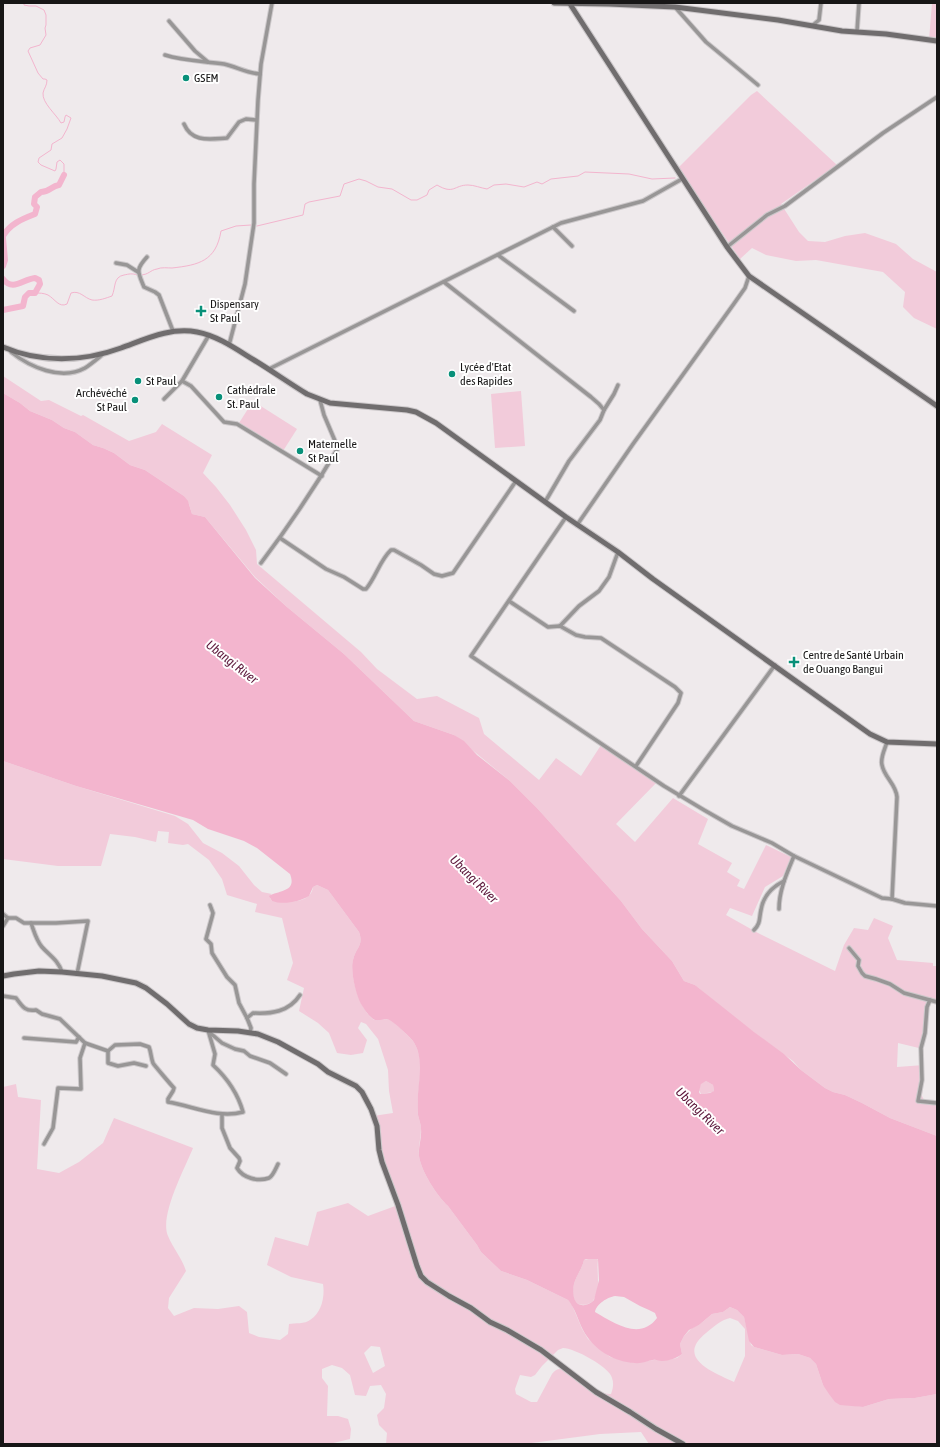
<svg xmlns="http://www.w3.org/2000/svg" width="940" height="1447" font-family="'Asap Condensed',sans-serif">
  <rect width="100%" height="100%" fill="#efeaec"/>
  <!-- green -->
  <g fill="#f2cbda" fill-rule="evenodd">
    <polygon points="932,3 937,3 937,42 929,40"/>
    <polygon points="757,91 837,165 781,204 799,232 808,241 825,242 845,236 865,233 896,244 913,259 937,272 937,329 914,318 903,307 905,292 883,272 816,260 796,261 766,255 752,248 740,259 678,168 751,95"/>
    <polygon points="3,376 41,401 49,400 81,416 83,415 129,441 156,432 162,424 212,455 203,473 216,487 230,505 246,530 256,550 257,564 361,652 377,669 417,699 437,696 479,718 484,734 539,780 556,758 581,776 603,742 659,780 616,824 635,842 673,798 708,819 698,844 732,863 727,872 740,880 737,886 744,889 766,845 791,857 783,876 765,887 752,916 730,908 726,915 758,933 835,971 844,945 854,928 868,930 874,918 893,926 888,938 897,960 933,963 933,966 937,966 937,1003 930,1003 923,1049 898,1043 897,1067 924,1065 922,1096 924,1100 937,1100 937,1136 890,1118 862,1103 845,1095 833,1092 825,1088 801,1070 793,1061 736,1019 695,985 684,981 672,961 642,929 621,901 537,808 510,781 454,735 414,721 344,654 287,607 255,577 205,517 192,514 189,504 184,496 145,470 130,465 114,453 103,448 93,445 75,432 64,428 52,420 30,411 20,403 3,393"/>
    <polygon points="521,391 525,446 495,448 491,394"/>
    <polygon points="253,401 297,429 283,451 239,423"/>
    <path d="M3,761L76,786L175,816L188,824L203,843L222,853L239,866L254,885L262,892L272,894H271L270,898L272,901C284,902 311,905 313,887L317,885L328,890L359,932C364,946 356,947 353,960C350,970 356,992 360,1001C363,1007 369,1018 375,1020C379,1021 384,1019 388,1019C392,1020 410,1037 413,1041C415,1044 417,1048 418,1052C423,1067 419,1081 418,1097C418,1103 417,1109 418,1115C419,1120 421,1124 421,1129C421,1138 418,1147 419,1156C421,1171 437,1196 448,1206L477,1245L481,1252L501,1271L527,1280L568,1300L572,1305L582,1329L588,1339L610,1357L635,1363L654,1360H667L677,1358L682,1354L680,1344L684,1336L692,1328L699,1325L712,1314L723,1312L730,1307L737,1310L744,1317L751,1345L754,1347L782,1355L798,1354L810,1358L816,1364L823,1385L842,1405H849L863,1407L889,1399L915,1398L937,1394V1444H649L641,1432L600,1434L524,1444H386L387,1433L379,1425L377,1415L384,1408L386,1394L381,1385L370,1386L366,1396L355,1395L350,1375L342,1368L332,1365L322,1369V1378L328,1386L327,1416H338L348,1419L351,1429L350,1439L329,1444H3V1087L16,1084L18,1097L41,1100L37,1169L59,1173L79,1162L103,1143L114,1118L193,1148C185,1168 159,1216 168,1236C173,1248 182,1258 186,1271L169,1298L168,1308L174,1316L194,1308L218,1309L239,1306L247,1312L249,1333L259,1337L280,1340L288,1334L289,1324C295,1323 305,1324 310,1320C322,1313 325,1296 323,1284L291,1277L267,1265L275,1237L308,1246L317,1212L348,1203L368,1216L398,1205L389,1184L373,1116L393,1113L389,1091L388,1070L378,1039L366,1024L361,1022L358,1028L367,1040L363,1053L351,1055L337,1053L329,1033L318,1023L299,1011L304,988L287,980L293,963L282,918L255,912L257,904L227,895L222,879L209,860L188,844L183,845L168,843L169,832L158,831L156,842L135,837L110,834L101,866H58L3,859ZM730,1318L738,1321L745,1329V1356L734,1382C713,1372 675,1358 706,1333C713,1327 721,1320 730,1318ZM371,1346L380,1347L385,1366L373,1373L364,1353ZM563,1348C574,1348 610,1367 612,1378C614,1383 613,1389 611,1394C597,1395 577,1377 565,1370C559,1368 556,1369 552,1374L537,1402H531L516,1394L515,1389L520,1375L531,1377L535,1375L542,1366L558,1350Z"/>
    <polygon points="706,1081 713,1085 714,1091 713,1092 701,1094 699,1090 701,1083"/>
    <path d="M593,1258H597L598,1260C596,1274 602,1289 592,1302C577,1310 570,1300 574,1284C576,1276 582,1269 584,1260Z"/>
  </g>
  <!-- water -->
  <path fill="#f3b5ce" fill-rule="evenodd" d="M3,393L20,403L30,411L52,420L64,428L75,432L93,445L103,448L114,453L130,465L145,470L184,496L188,501L192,514L205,517L255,578L287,607L344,654L414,721L454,735L464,741L477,755L510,781L537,808L621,901L642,929L672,961L684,981L695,985L754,1032L784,1054L801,1070L825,1088L833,1092L845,1095L862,1103L890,1118L937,1136V1394L915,1398L889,1399L863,1407L840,1405L835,1402L829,1394L823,1385L816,1364L810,1358L798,1354L782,1355L754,1347L749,1341L744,1317L737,1310L730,1307L723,1312L712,1314L699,1325L689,1330L684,1336L680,1344L682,1354C677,1358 669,1361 662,1361C659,1361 656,1359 653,1360C647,1361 641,1364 635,1363C613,1362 593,1349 583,1330C578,1320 575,1308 568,1300L527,1280L501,1271L481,1252L477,1245L448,1206C437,1196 421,1171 419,1156C418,1147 422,1138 421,1129C421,1124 419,1120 418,1115C417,1108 418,1101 418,1094C419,1079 422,1067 418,1052C417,1048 415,1044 413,1041C410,1037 392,1020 387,1019C384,1019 379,1021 375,1020C370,1018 364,1009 361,1004C356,995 350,970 353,960C356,947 364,946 359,932L328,890L317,885L313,887L309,896C299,902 283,905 272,901L269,896C280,890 297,892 290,874L257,848L244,841L208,829L193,820L76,786L3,761ZM706,1081L713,1085L714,1091L710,1093L700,1094L699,1092L701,1084ZM586,1259H598L599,1280L594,1300C591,1303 589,1304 585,1305C573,1307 572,1293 574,1284C576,1276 582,1269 584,1260ZM615,1296L624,1297L640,1306L649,1310L655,1313L657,1318C640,1341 614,1323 595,1312C596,1304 608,1297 615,1296Z"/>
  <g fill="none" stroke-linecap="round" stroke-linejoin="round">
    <!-- stream -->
    <g stroke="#f3b5ce" stroke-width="1">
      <path d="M24,3V5L29,6H36L44,10L46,15V25L45,28L46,35L40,45L30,48L28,51L38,73L43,79H45L47,80C47,86 44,88 43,93C42,103 56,114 61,123L64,122L65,117L66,115L71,118L67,129L62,138L52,144L51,150L39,158L38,162L41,165L55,171L56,169L57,162L60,160L64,164V175"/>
      <path d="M257,226L303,215L305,204L309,202L340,196L344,184L359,179L366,181L378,187L392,189L411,200H417L427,195L429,190L437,185C454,195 454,185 468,185C474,185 481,188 487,189L494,185L506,184L524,187L537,182L542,184L551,179L578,176L585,172L629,174L652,179L675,178"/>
      <path d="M140,275C149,275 150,270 157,269C161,267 168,268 172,268C199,265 216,261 221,231L236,226L251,225"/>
      <path d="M35,293C39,293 44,293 48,295C55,299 59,308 67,304L71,293C80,290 84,298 92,300C99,301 106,298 112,296C116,287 113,277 124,275C129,274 132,273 137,275"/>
    </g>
    <!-- river -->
    <g stroke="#f3b5ce" stroke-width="6">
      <path d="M3,236C10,224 22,219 35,214L37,207L34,204L35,197L41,192C50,192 51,186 59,185L64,175"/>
      <polyline points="3,238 5,260 3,266"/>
      <path d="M3,279C13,292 23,279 35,278L39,280L40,284L35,293H29L25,297L23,306L3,310"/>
    </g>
    <defs>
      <g id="street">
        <polyline points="675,7 706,42 758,85"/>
        <polyline points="169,21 195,51 208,62"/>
        <polyline points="813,25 819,20 821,3"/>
        <polyline points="857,31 859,3"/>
        <path d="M165,55C184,61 204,61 224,64C237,67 247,73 260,74"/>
        <path d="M184,124C192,143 210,139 227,138L239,122L246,119L256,120"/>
        <polyline points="553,227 572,246"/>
        <polyline points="727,247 767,215 785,206 883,133 937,97"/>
        <polyline points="498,255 574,311"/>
        <path d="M147,257C135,270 138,272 144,287L155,292L159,295L173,331"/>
        <polyline points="116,263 127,265 138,272"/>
        <polyline points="444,282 591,397 599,404 604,410"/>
        <polyline points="229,345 245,284 254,223 254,184 258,100 261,64 272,3"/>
        <path d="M11,352C30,367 61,381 85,368C91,364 97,359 102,355"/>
        <polyline points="269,369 561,223 643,201 682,179"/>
        <polyline points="182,381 191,386 224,422 237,424 322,476"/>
        <polyline points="164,399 182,381 209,335"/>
        <polyline points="545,502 569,461 600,420 604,410 614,394 618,385"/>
        <polyline points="566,517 471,656 664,786 704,810 732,826 772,843 794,856 882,898 892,899 905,903 937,906"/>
        <polyline points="577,525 633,444 733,305 745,288 749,276"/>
        <path d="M280,538L326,569L344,577L363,589H366C376,577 380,560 391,550H394L421,565L434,574L442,576L453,573L516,481"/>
        <path d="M261,563C289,526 315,487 338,448L324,415L320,400"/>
        <polyline points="509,601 548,627 560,626 576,635 585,637 601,638 675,687 681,693 678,703 636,766"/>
        <polyline points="560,626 579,606 599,591 609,577 618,552"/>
        <path d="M887,742C885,749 880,758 882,765C884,777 896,784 897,797L892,899"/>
        <polyline points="679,796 775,665"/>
        <polyline points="210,905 213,913 212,917 206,939 211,944 212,953 227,977 235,985 239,1003 247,1018 251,1028 250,1032"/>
        <path d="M779,909C779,890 787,873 794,856"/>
        <polyline points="3,914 8,918 16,918 24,923 56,923 88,921 77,974"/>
        <path d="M31,923C34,931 36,940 42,947C50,956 58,960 62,972"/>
        <polyline points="3,926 8,918"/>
        <path d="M754,930C761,923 759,918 761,910C763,897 772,887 784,881"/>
        <polyline points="849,948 859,960 858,966 862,973 865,976 876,979 890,984 904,993 937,1002"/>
        <path d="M3,996L16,998C22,1006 25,1012 36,1010L42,1014L60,1019L85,1043L108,1051V1063L118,1066L134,1063L146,1066"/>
        <polyline points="930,1000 927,1007 925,1033 921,1048 922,1080 918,1101 937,1103"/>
        <path d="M247,1018L253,1013C271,1014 289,1012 300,995"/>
        <polyline points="208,1031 222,1043 235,1049 244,1051 250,1056 270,1063 286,1074"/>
        <polyline points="24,1038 76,1042 79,1037"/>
        <path d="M108,1051L115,1045L140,1044L149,1047C151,1052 151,1058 153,1063C154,1065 172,1086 174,1088L173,1091L168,1099V1102C193,1106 218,1119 243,1112C238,1094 227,1078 213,1065L215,1054L208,1030"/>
        <path d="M222,1115V1128L230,1148L239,1158L240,1161L237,1168C243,1178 258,1182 269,1178C273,1176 276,1168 278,1164"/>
        <polyline points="44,1144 53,1128 58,1088 81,1089 80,1058 85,1043"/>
      </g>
      <g id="secondary">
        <polyline points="554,3 609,4 675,7 778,20 842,31 886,34 937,41"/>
        <polyline points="570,4 727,247 749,276 937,406"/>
        <path d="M3,347C40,363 83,362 121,348C146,339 170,327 197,332C218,336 236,349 254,360C272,371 289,383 307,394L330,403L407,410L416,412L436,423L566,517L618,552L653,579L870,734L887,742L937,744"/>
        <polyline points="3,976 14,974 39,971 62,972 102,976 136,983 146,988 167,1004 189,1024 197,1028 208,1030 238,1031 258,1034 278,1042 318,1064 328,1072 356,1086 362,1092 371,1109 377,1126 379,1150 382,1162 398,1205 417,1266 421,1276 427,1282 449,1296 471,1308 490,1322 507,1330 541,1350 596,1392 630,1412 656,1429 683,1444"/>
      </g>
    </defs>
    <!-- street casing -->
    <use href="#street" stroke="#ccc8ca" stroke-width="5.5"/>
    <!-- secondary casing -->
    <use href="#secondary" stroke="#ccc8ca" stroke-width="7"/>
    <!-- street -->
    <use href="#street" stroke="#989696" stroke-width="3.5"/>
    <!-- secondary -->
    <use href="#secondary" stroke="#706d6e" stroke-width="5"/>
  </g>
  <!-- markers -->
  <g fill="#089079" stroke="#fff" stroke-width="1.5">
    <circle cx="186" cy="78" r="4"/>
    <path d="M199 305h4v4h4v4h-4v4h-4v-4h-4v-4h4z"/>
    <circle cx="452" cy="374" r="4"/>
    <circle cx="138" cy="381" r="4"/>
    <circle cx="219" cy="397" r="4"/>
    <circle cx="135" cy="400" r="4"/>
    <circle cx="300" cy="451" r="4"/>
    <path d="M792 656h4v4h4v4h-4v4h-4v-4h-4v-4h4z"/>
  </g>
  <g text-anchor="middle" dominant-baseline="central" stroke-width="4" stroke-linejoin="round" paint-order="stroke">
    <!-- poi labels -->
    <g font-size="12" fill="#171616" stroke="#fff" text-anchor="start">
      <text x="194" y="78">GSEM</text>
      <text x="210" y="304">Dispensary<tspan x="210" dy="14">St Paul</tspan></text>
      <text x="460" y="367">Lycée d'Etat<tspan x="460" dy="14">des Rapides</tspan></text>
      <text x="146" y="381">St Paul</text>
      <text x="227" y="390">Cathédrale<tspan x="227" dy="14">St. Paul</tspan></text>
      <text x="127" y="393" text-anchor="end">Archévéché<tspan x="127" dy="14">St Paul</tspan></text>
      <text x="308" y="444">Maternelle<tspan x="308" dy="14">St Paul</tspan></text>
      <text x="803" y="655">Centre de Santé Urbain<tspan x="803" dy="14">de Ouango Bangui</tspan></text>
    </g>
    <!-- water labels -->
    <g font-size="13" font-style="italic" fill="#5c163a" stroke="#fff">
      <text transform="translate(232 662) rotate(38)">Ubangi River</text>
      <text transform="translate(474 879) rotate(45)">Ubangi River</text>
      <text transform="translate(700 1111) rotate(44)">Ubangi River</text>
    </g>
  </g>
  <!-- border -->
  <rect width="940" height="1447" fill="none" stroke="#171616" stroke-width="8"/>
</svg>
